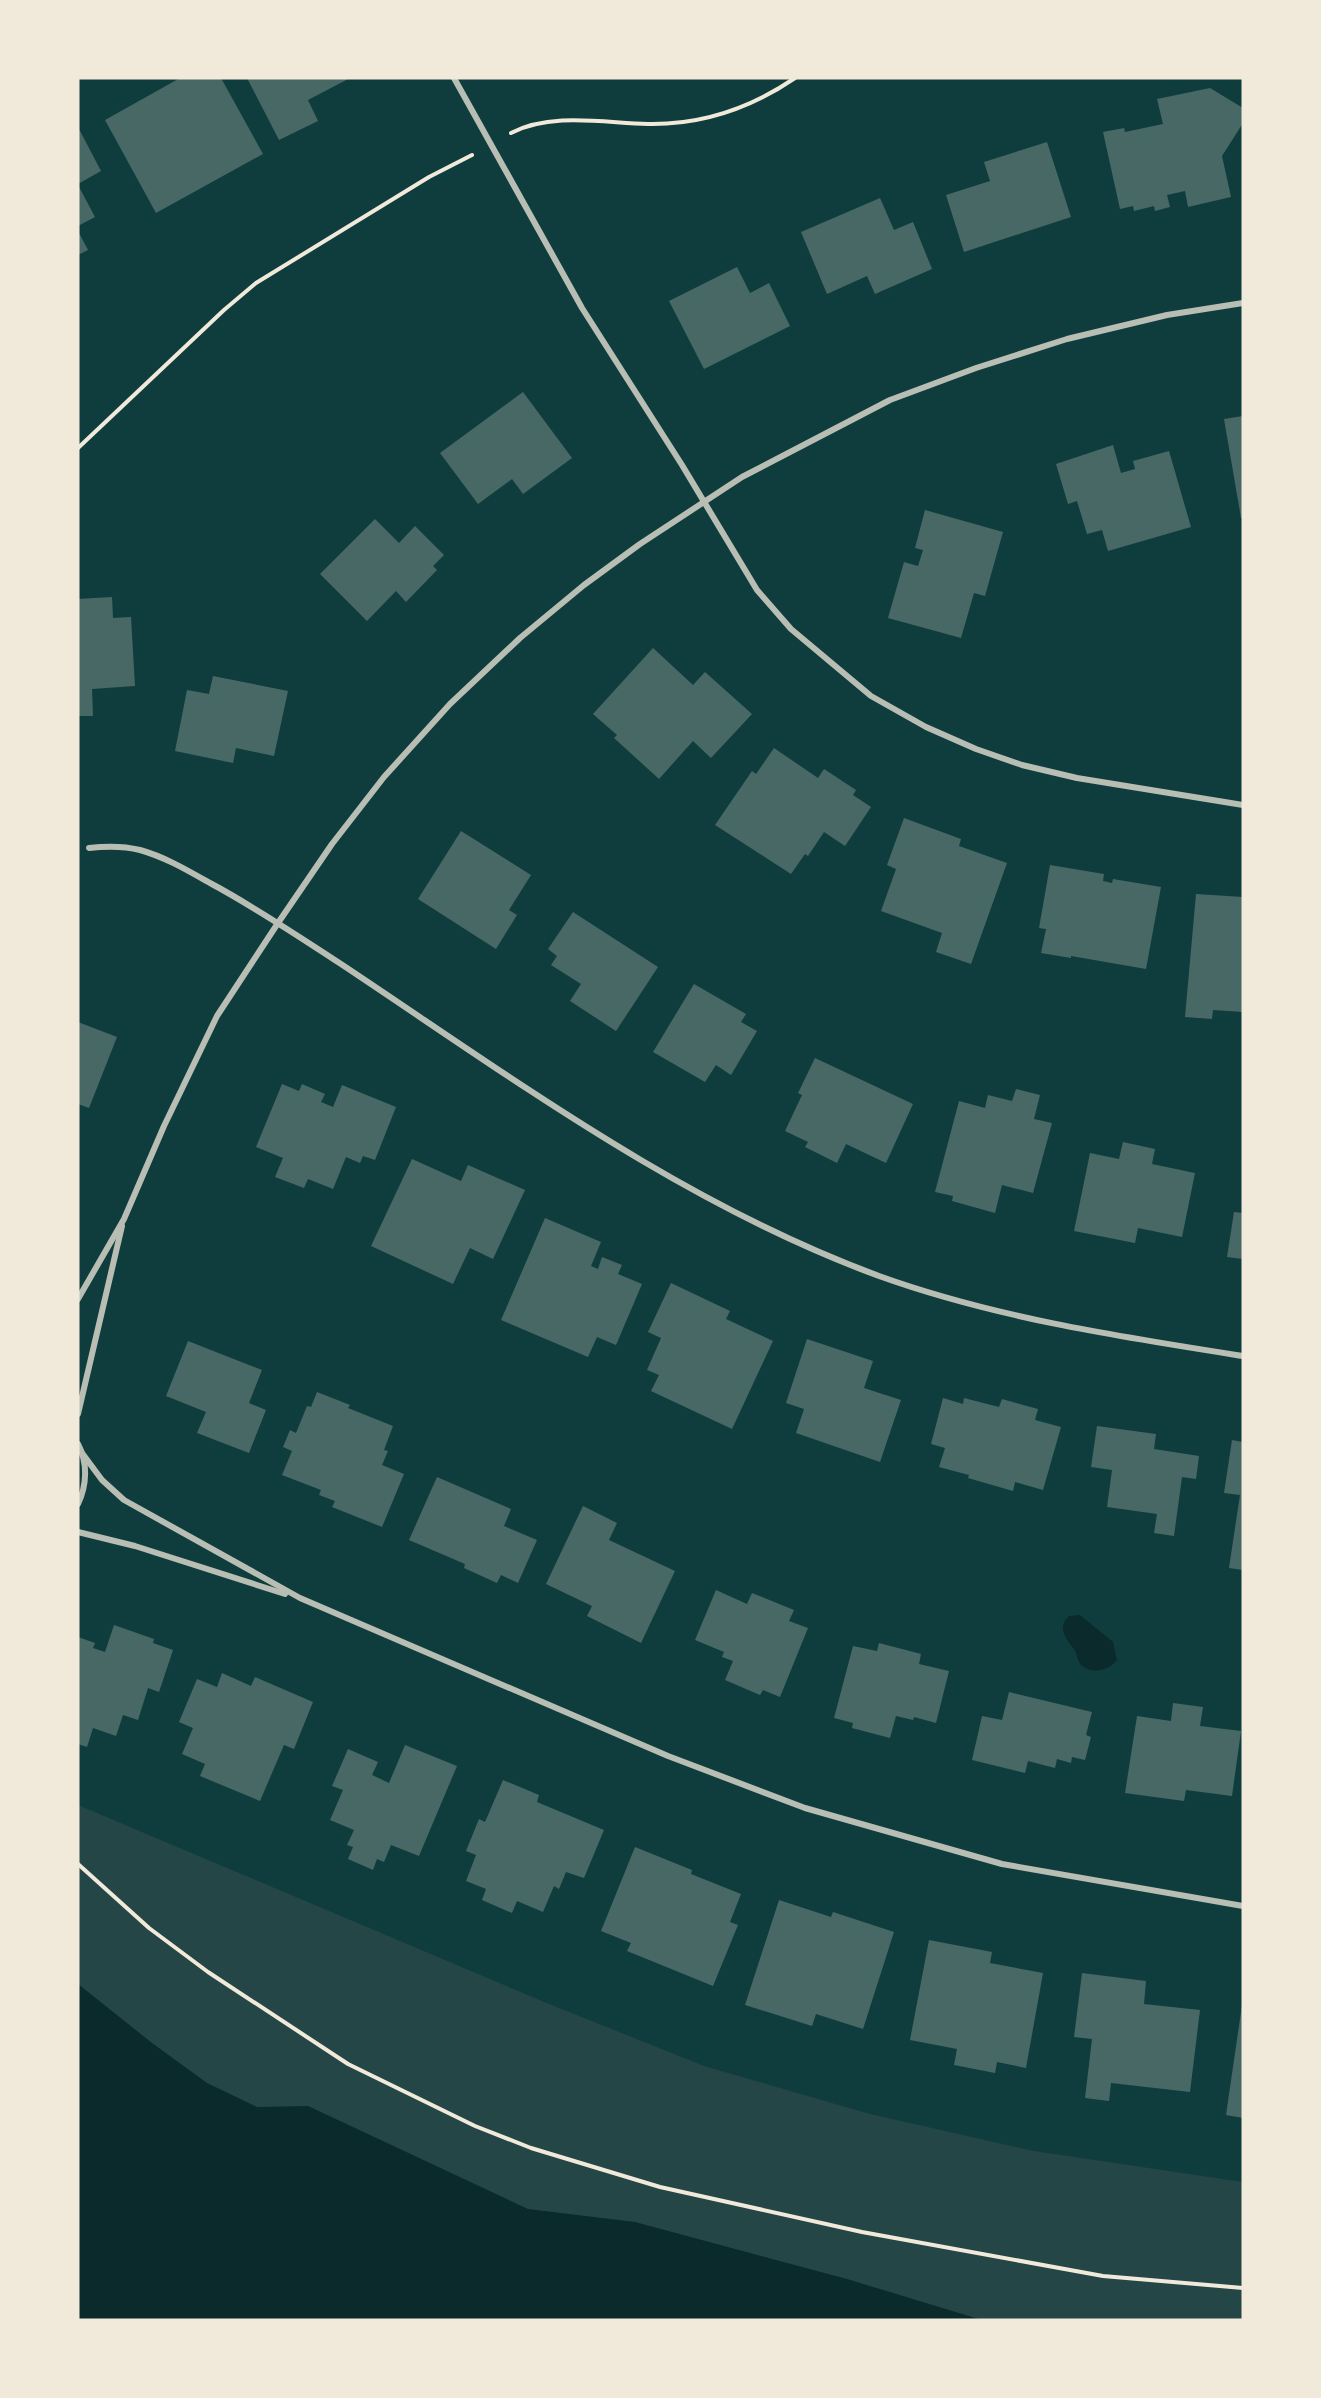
<svg xmlns="http://www.w3.org/2000/svg" width="1321" height="2398" font-family="Mulish,sans-serif">
  <rect width="100%" height="100%" fill="#0f3d3e"/>
  <!-- green -->
  <polygon fill="#244646" points="78,1805 549,2004 704,2066 870,2114 1034,2151 1243,2182 1243,2320 78,2320"/>
  <!-- water -->
  <g fill="#0a2a2b">
    <path d="M1080,1615L1113,1642L1117,1660C1109,1671 1088,1676 1079,1662C1077,1658 1077,1653 1074,1649C1065,1637 1057,1628 1069,1616Z"/>
    <polygon points="78,1984 152,2043 207,2083 257,2107 308,2106 528,2209 635,2222 847,2279 982,2320 78,2320"/>
  </g>
  <!-- building -->
  <g fill="#486865">
    <polygon points="180,78 221,78 263,154 156,213 105,120"/>
    <polygon points="247,78 350,78 308,100 318,121 279,140"/>
    <polygon points="1210,88 1243,108 1243,123 1222,156 1231,197 1188,207 1185,191 1167,195 1170,207 1155,211 1154,206 1134,211 1133,206 1120,209 1103,132 1124,128 1125,132 1163,124 1157,99"/>
    <polygon points="78,127 101,171 78,184"/>
    <polygon points="1047,142 1071,217 964,252 946,195 990,181 984,162"/>
    <polygon points="78,185 95,217 78,226"/>
    <polygon points="880,198 894,230 913,222 932,269 875,294 867,276 827,294 801,232"/>
    <polygon points="78,231 88,250 78,255"/>
    <polygon points="737,267 750,293 769,283 790,326 704,369 669,301"/>
    <polygon points="523,392 572,458 523,494 512,479 478,504 440,453"/>
    <polygon points="1243,416 1243,518 1241,518 1224,419"/>
    <polygon points="1113,445 1121,473 1135,469 1133,461 1169,451 1191,527 1108,551 1102,530 1087,534 1077,501 1068,504 1056,464"/>
    <polygon points="925,510 1003,532 985,596 974,593 961,638 888,618 904,562 918,566 923,550 915,548"/>
    <polygon points="375,519 399,543 415,526 444,555 433,566 437,570 406,602 396,591 367,621 320,574"/>
    <polygon points="112,597 113,618 131,617 135,686 92,689 93,716 78,716 78,599"/>
    <polygon points="653,648 693,685 705,672 752,714 711,758 693,741 659,779 614,738 617,735 593,714"/>
    <polygon points="213,676 288,691 274,756 236,748 233,763 175,751 187,690 209,694"/>
    <polygon points="774,748 818,778 824,769 856,790 853,795 871,807 845,846 824,832 808,856 805,854 791,874 715,825 752,771 756,774"/>
    <polygon points="904,818 961,839 959,846 1007,863 971,964 936,952 942,933 881,911 896,869 887,865"/>
    <polygon points="461,831 531,875 509,910 517,915 496,949 418,899"/>
    <polygon points="1050,865 1104,874 1103,881 1112,883 1113,879 1161,887 1146,969 1071,956 1071,958 1041,953 1046,929 1039,928"/>
    <polygon points="1196,894 1243,897 1243,1012 1213,1010 1212,1019 1185,1017"/>
    <polygon points="573,912 658,967 616,1031 570,1001 581,984 551,965 557,956 548,949"/>
    <polygon points="694,984 746,1014 741,1022 757,1031 731,1075 716,1065 705,1082 653,1052"/>
    <polygon points="78,1022 117,1037 89,1108 78,1104"/>
    <polygon points="815,1058 913,1104 886,1163 846,1144 837,1163 805,1147 808,1142 785,1131 802,1095 798,1093"/>
    <polygon points="282,1084 299,1091 302,1084 325,1094 321,1102 333,1107 342,1085 396,1107 375,1160 363,1156 360,1163 346,1157 333,1189 308,1179 304,1188 275,1177 283,1158 256,1147"/>
    <polygon points="1016,1089 1040,1095 1034,1119 1052,1123 1033,1193 1002,1185 995,1213 952,1201 953,1196 935,1192 959,1101 985,1108 988,1095 1012,1101"/>
    <polygon points="1123,1142 1155,1149 1152,1164 1195,1173 1182,1237 1138,1228 1135,1243 1074,1231 1090,1153 1119,1159"/>
    <polygon points="412,1159 461,1181 468,1165 525,1190 493,1259 470,1248 453,1284 371,1246"/>
    <polygon points="1234,1212 1243,1213 1243,1259 1227,1257"/>
    <polygon points="545,1218 601,1242 591,1266 598,1269 602,1257 622,1265 618,1274 642,1284 616,1345 597,1337 588,1357 501,1320"/>
    <polygon points="671,1283 730,1311 726,1319 773,1341 732,1429 651,1391 659,1375 647,1370 661,1338 648,1332"/>
    <polygon points="807,1339 873,1361 864,1388 901,1400 880,1462 796,1433 804,1409 786,1403"/>
    <polygon points="188,1341 262,1370 249,1403 266,1410 249,1453 197,1433 206,1412 166,1396"/>
    <polygon points="317,1392 350,1405 348,1408 393,1426 384,1450 388,1451 382,1465 404,1474 382,1527 332,1507 335,1501 319,1495 321,1490 282,1475 292,1451 283,1447 290,1430 296,1433 307,1406 311,1407"/>
    <polygon points="943,1398 963,1404 964,1398 999,1407 1002,1399 1038,1409 1035,1420 1061,1427 1043,1490 1015,1482 1013,1491 968,1478 969,1475 939,1467 945,1448 931,1444"/>
    <polygon points="1097,1426 1156,1434 1154,1449 1199,1456 1196,1479 1182,1477 1174,1536 1154,1533 1157,1514 1107,1507 1112,1470 1091,1467"/>
    <polygon points="1232,1440 1243,1442 1243,1570 1229,1568 1240,1495 1224,1493"/>
    <polygon points="437,1477 511,1509 504,1526 537,1540 518,1583 501,1575 497,1583 464,1568 465,1564 409,1540"/>
    <polygon points="583,1506 617,1523 609,1540 675,1571 641,1643 587,1616 592,1606 546,1584"/>
    <polygon points="716,1590 747,1604 752,1593 794,1610 789,1621 808,1628 780,1697 763,1690 760,1695 725,1680 733,1661 722,1657 724,1652 695,1640"/>
    <polygon points="114,1625 154,1639 153,1643 173,1650 159,1692 148,1688 138,1720 123,1715 116,1736 93,1728 87,1747 78,1744 78,1637 95,1643 93,1648 105,1652"/>
    <polygon points="879,1643 921,1654 919,1664 949,1671 936,1723 914,1717 913,1720 896,1716 890,1738 852,1728 853,1723 834,1718 853,1646 877,1651"/>
    <polygon points="222,1673 251,1686 255,1677 313,1702 294,1749 284,1745 260,1801 200,1776 205,1764 182,1754 193,1728 179,1722 197,1679 217,1687"/>
    <polygon points="1009,1692 1092,1712 1086,1735 1091,1737 1085,1760 1072,1757 1071,1763 1057,1759 1055,1768 1028,1761 1025,1773 972,1760 982,1716 1002,1720"/>
    <polygon points="1173,1703 1203,1707 1200,1726 1241,1731 1232,1796 1186,1790 1184,1801 1125,1793 1137,1716 1171,1721"/>
    <polygon points="405,1745 457,1766 419,1856 391,1845 384,1862 377,1859 373,1870 348,1859 353,1847 347,1845 354,1830 330,1820 343,1790 332,1786 348,1749 378,1762 372,1775 389,1783"/>
    <polygon points="503,1780 539,1795 537,1802 604,1830 584,1878 566,1872 559,1889 554,1886 543,1912 517,1901 512,1913 482,1900 486,1889 466,1881 476,1855 466,1851 479,1819 485,1822"/>
    <polygon points="635,1847 692,1870 691,1874 741,1894 730,1922 738,1925 713,1986 627,1951 631,1943 601,1931"/>
    <polygon points="779,1900 831,1917 833,1912 894,1932 863,2029 816,2014 812,2026 745,2005"/>
    <polygon points="929,1940 992,1952 990,1963 1043,1973 1026,2068 997,2062 995,2073 954,2065 957,2049 910,2040"/>
    <polygon points="1082,1973 1146,1981 1144,2004 1200,2010 1190,2092 1111,2083 1109,2101 1085,2098 1092,2039 1074,2037"/>
    <polygon points="1242,2005 1243,2005 1243,2118 1226,2115"/>
  </g>
  <g fill="none" stroke-linecap="round" stroke-linejoin="round">
    <!-- path -->
    <g stroke="#f1e9da" stroke-width="4">
      <path d="M511,133C552,112 604,123 648,124C702,125 751,108 795,78"/>
      <polyline points="78,448 224,310 256,283 429,177 472,155"/>
      <polyline points="78,1864 149,1928 208,1972 348,2064 475,2126 531,2148 660,2187 862,2232 1103,2276 1243,2288"/>
    </g>
    <!-- minor -->
    <g stroke="#b8beb3" stroke-width="6">
      <polyline points="454,78 582,308 682,465 757,590 791,629 871,696 926,727 976,749 1022,765 1077,778 1243,805"/>
      <path d="M89,848C106,846 124,846 140,850C165,857 187,870 210,883C255,907 298,936 341,964C514,1079 683,1204 879,1276C996,1318 1121,1337 1243,1356"/>
      <polyline points="78,1299 124,1219 164,1126 217,1016 278,923 332,844 384,777 450,704 520,638 584,585 640,544 742,477 890,400 976,368 1067,339 1167,315 1243,303"/>
      <polyline points="78,1414 122,1226"/>
      <path d="M78,1444C88,1463 87,1485 78,1504"/>
      <polyline points="82,1453 102,1480 124,1500 300,1598 668,1756 805,1808 1002,1864 1243,1906"/>
      <polyline points="78,1532 135,1546 285,1594"/>
    </g>
  </g>
  <!-- border -->
  <rect width="1321" height="2398" fill="none" stroke="#f1e9da" stroke-width="159"/>
</svg>
